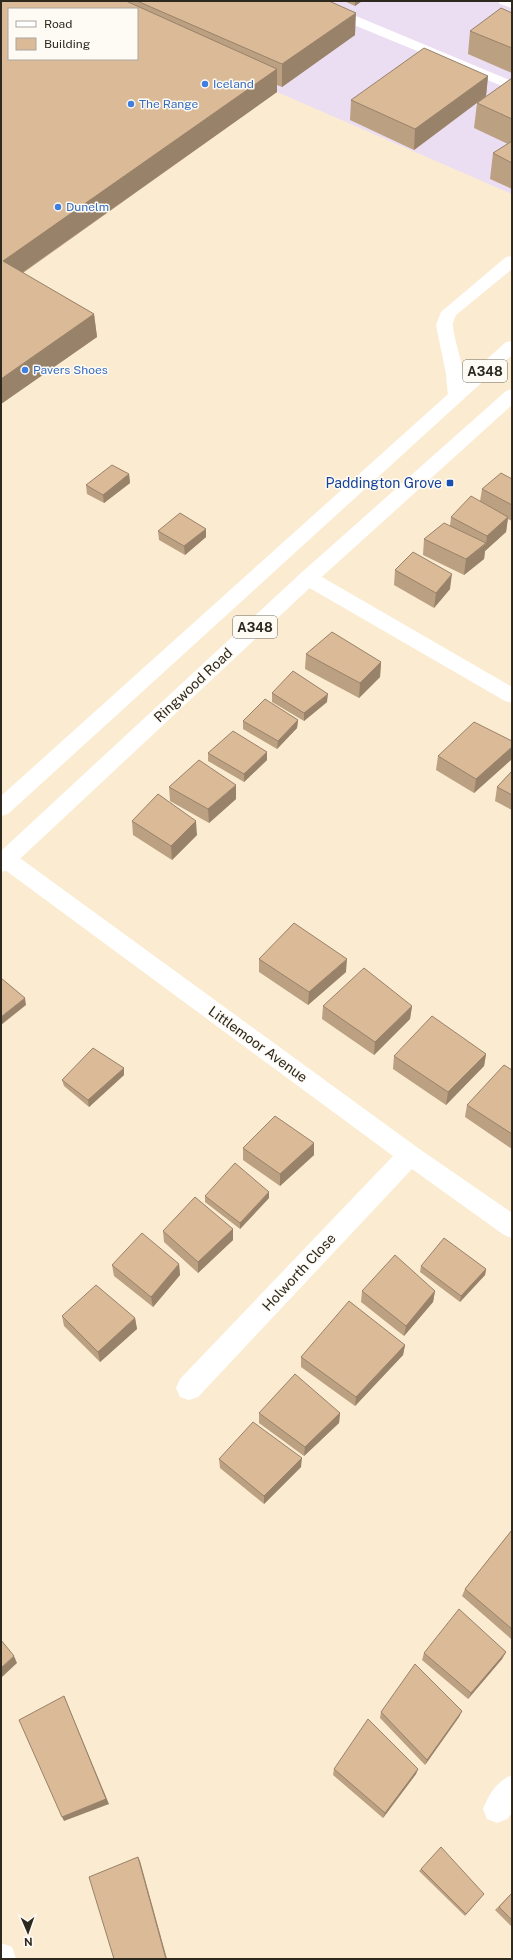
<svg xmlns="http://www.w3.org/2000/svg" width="513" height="1960" font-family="'Public Sans',sans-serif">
  <rect width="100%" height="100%" fill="#fbecd1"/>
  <!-- industrial -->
  <polygon fill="#ecdef2" points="77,1 512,1 512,194 277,92 137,9"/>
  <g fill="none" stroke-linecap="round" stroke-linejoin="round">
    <!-- lane -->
    <g fill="#fff" fill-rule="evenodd">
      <polygon points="301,1 320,1 512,81 512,90 303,4"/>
      <polygon points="498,1 512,1 512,8 500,4"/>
    </g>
    <!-- street -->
    <g fill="#fff" fill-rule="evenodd">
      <path d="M512,256V269L456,315C455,318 452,323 453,326C454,344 472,386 463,400L457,402L451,400L448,396L446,374L436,325L441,312L506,257Z"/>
      <polygon points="308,571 315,573 512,687 512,703 505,701 301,583 299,578 301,573"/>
      <polygon points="6,851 13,853 418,1148 512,1213 512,1238 504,1235 412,1169 198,1397 189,1400 180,1397 176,1388 180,1379 393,1156 1,867 1,852"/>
      <path d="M512,1775V1813L507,1819L497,1823L487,1819L483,1809C489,1794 497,1781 512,1775Z"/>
      <polygon points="1,1943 12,1947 16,1959 1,1959"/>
    </g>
    <!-- highway -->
    <g fill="#fff" fill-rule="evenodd">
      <polygon points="512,341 512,355 8,814 1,816 1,796 506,342"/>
      <polygon points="512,389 512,405 315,583 8,870 1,872 1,851 301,573 506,391"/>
    </g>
  </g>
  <!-- wall -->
  <g fill="#bba082">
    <polygon points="1,1 128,2 128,1 329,1 355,35 282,87 277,85 277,92 23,273 94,314 97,337 1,404"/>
    <polygon points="344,1 362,1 355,6"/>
    <polygon points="512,13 512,73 468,54 470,31"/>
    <polygon points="488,76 486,96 414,150 350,120 351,100"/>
    <polygon points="512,78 512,189 490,179 493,153 508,144 474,128 477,103"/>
    <polygon points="129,474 130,483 104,503 87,494 86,485"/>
    <polygon points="512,479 512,521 508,519 506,532 485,551 484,559 464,575 423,555 424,539 450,526 451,517 480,501 482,489"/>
    <polygon points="158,531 206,537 185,555 159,540"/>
    <polygon points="395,570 450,589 434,608 394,585"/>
    <polygon points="306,654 381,662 380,677 359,698 305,669"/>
    <polygon points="272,693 327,702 304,721 272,702"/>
    <polygon points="298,720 297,728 277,749 243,729 243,721"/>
    <polygon points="512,741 512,759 474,793 436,770 438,756"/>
    <polygon points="267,752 267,760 244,782 208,761 208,753"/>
    <polygon points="512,771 512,810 495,801 497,787"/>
    <polygon points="169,787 236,799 209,823 170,801"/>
    <polygon points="132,821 197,835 172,860 133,835"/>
    <polygon points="259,959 346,972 308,1005 259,972"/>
    <polygon points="323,1006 412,1006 410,1019 374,1055 322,1019"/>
    <polygon points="486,1054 484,1066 446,1105 393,1069 394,1056"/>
    <polygon points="512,1070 512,1149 465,1117 467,1105"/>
    <polygon points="124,1075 89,1107 64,1086 62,1080"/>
    <polygon points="243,1148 314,1155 280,1186 243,1160"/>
    <polygon points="269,1192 269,1198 240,1229 205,1202 205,1196"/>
    <polygon points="233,1229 233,1240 198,1273 164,1242 163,1231"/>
    <polygon points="179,1264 180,1275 153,1307 114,1276 112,1265"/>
    <polygon points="421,1266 486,1269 485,1275 460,1302 420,1272"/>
    <polygon points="362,1291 435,1291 433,1302 404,1336 361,1302"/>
    <polygon points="62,1316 135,1318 137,1329 100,1362 64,1326"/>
    <polygon points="405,1345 403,1355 355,1406 301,1367 301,1357"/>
    <polygon points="259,1413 340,1413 339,1423 304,1456 259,1423"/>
    <polygon points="219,1459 301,1467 264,1504 220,1468"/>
    <polygon points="512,1530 512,1637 511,1639 462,1596 465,1589"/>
    <polygon points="506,1652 502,1659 468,1699 422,1660 424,1653"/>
    <polygon points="462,1711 459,1717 425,1765 380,1718 381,1712"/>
    <polygon points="334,1769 418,1769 416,1774 383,1818 333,1775"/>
    <polygon points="421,1869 484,1894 465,1916 419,1871"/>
    <polygon points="512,1893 512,1927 495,1910"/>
  </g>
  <!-- shaded-wall -->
  <g fill="#99826a">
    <polygon points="355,1 362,1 355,6"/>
    <polygon points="356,13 355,35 282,87 282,64"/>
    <polygon points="277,69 277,92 6,284 3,261"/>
    <polygon points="488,76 486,96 414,150 415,129"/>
    <polygon points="94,314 97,337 1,404 1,379"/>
    <polygon points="129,474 130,483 104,503 103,495"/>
    <polygon points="508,517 506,532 485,551 484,559 464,575 466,559 486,544 487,536"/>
    <polygon points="206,529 206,537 185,555 184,546"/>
    <polygon points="452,574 450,589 434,608 436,593"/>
    <polygon points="381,662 380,677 359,698 360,683"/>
    <polygon points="328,694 327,702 304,721 304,713"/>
    <polygon points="298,720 297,728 277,749 278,741"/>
    <polygon points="512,747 512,759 474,793 476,779"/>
    <polygon points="267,752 267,760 244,782 244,774"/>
    <polygon points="236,785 236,799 209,823 208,809"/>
    <polygon points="196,821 197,835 172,860 171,846"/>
    <polygon points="347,959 346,972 308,1005 309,992"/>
    <polygon points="25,998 26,1005 1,1025 1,1017"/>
    <polygon points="412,1006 410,1019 374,1055 375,1042"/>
    <polygon points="486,1054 484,1066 446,1105 448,1092"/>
    <polygon points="124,1068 124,1075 89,1107 88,1100"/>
    <polygon points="314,1143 314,1155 280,1186 280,1174"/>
    <polygon points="269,1192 269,1198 240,1229 240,1223"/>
    <polygon points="233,1229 233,1240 198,1273 198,1262"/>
    <polygon points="179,1264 180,1275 153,1307 151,1297"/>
    <polygon points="486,1269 485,1275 460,1302 461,1296"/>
    <polygon points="435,1291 433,1302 404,1336 406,1326"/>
    <polygon points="135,1318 137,1329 100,1362 98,1352"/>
    <polygon points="405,1345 403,1355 355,1406 356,1397"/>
    <polygon points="340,1413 339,1423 304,1456 305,1447"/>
    <polygon points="302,1458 301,1467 264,1504 264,1496"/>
    <polygon points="506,1652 502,1659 468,1699 471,1693"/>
    <polygon points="14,1656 17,1663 1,1678 1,1668"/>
    <polygon points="64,1696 109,1804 64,1821 62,1817"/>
    <polygon points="462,1711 459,1717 425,1765 427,1760"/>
    <polygon points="418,1769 416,1774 383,1818 385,1813"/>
    <polygon points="138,1857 140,1861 167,1959 166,1959"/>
  </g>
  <!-- building -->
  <g fill="#daba97" stroke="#99826a" fill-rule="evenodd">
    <path d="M1,1H126L277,69L3,261L94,314L1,379ZM9,9H137V59H9Z"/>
    <polygon points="137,1 329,1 356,13 282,64"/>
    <polygon points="501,8 512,13 512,48 470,31"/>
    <polygon points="424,48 488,76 415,129 351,100"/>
    <polygon points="512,78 512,119 477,103"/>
    <polygon points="512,141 512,163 493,153"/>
    <polygon points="112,465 129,474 103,495 86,485"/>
    <polygon points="501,473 512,479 512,505 482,489"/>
    <polygon points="471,496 508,517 487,536 451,517"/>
    <polygon points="180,513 206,529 184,546 158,531"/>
    <polygon points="444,523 486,543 466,559 424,539"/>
    <polygon points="413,552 452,574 436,593 395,570"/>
    <polygon points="332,632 381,662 360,683 306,654"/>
    <polygon points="293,671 328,694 304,713 272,693"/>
    <polygon points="265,699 298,720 278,741 243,721"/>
    <polygon points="474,722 512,741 512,747 476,779 438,756"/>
    <polygon points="233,731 267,752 244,774 208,753"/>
    <polygon points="199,760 236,785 208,809 169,787"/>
    <polygon points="512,771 512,795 497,787"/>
    <polygon points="158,794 196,821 171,846 132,821"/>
    <polygon points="294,923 347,959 309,992 259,959"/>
    <polygon points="364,968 412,1006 375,1042 323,1006"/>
    <polygon points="1,978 25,998 1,1017"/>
    <polygon points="432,1016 486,1054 448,1092 394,1056"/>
    <polygon points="93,1048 124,1068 88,1100 62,1080"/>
    <polygon points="504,1065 512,1070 512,1134 467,1105"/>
    <polygon points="275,1116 314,1143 280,1174 243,1148"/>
    <polygon points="235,1163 269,1192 240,1223 205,1196"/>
    <polygon points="195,1197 233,1229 198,1262 163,1231"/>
    <polygon points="142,1233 179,1264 151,1297 112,1265"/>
    <polygon points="444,1238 486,1269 461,1296 421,1266"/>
    <polygon points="395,1255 435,1291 406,1326 362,1291"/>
    <polygon points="96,1285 135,1318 98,1352 62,1316"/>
    <polygon points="349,1301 405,1345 356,1397 301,1357"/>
    <polygon points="295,1374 340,1413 305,1447 259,1413"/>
    <polygon points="253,1422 302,1458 264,1496 219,1459"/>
    <polygon points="512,1530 512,1629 465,1589"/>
    <polygon points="459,1609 506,1652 471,1693 424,1653"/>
    <polygon points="1,1640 14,1656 1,1668"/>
    <polygon points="415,1664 462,1711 427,1760 381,1712"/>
    <polygon points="64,1696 106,1799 62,1817 19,1720"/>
    <polygon points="368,1719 418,1769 385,1813 334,1769"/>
    <polygon points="441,1847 484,1894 466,1914 421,1869"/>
    <polygon points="138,1857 166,1959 114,1959 89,1877"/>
    <polygon points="512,1893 512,1920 499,1907"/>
  </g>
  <!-- markers -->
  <g fill="#3f7fe0" stroke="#fefbf5" stroke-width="1.5">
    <circle cx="205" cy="84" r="4"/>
    <circle cx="131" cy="104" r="4"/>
    <circle cx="58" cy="207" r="4"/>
    <circle cx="25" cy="370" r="4"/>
  </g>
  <rect fill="#1a4fb4" stroke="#fefbf5" stroke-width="1.5" x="446" y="479" width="8" height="8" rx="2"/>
  <g text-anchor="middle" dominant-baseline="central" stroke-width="3" stroke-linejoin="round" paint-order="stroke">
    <!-- far-shop labels -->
    <g font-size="12" fill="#366cbe" stroke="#fefbf5" text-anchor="start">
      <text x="213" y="84">Iceland</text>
      <text x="139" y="104">The Range</text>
      <text x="66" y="207">Dunelm</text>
      <text x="33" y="370">Pavers Shoes</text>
    </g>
    <!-- shield labels -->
    <g fill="#fefbf5" stroke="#6c685f" stroke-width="1">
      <rect x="463" y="360" width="44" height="22" rx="3"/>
      <rect x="233" y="616" width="44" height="22" rx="3"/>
    </g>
    <g font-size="13" font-weight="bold" fill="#2e291f">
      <text x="485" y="371">A348</text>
      <text x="255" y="627">A348</text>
    </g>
    <!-- transit labels -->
    <g font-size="14" fill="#164399" stroke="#fefbf5" text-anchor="end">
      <text x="442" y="483">Paddington Grove</text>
    </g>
    <!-- street labels -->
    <g font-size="14" fill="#2e291f" stroke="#fefbf5">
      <text transform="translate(193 685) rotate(-43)">Ringwood Road</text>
      <text transform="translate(258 1044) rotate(36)">Littlemoor Avenue</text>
      <text transform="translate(299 1272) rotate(-47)">Holworth Close</text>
    </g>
  </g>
  <!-- border -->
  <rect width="513" height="1960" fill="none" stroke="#2e291f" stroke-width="4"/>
  <!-- legend -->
  <rect x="8" y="8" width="130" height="52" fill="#fefbf5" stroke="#aba79f"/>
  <rect x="16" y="21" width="20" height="6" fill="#ffffff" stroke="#aba79f"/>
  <text x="44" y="28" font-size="12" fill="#2e291f">Road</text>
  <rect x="16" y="38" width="20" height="12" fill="#daba97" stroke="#aba79f"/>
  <text x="44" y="48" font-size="12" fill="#2e291f">Building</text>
  <!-- north arrow -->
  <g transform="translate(28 1932) rotate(178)" stroke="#fefbf5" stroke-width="3" paint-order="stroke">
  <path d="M0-3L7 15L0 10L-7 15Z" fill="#2e291f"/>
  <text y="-6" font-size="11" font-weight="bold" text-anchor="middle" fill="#2e291f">N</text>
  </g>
</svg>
